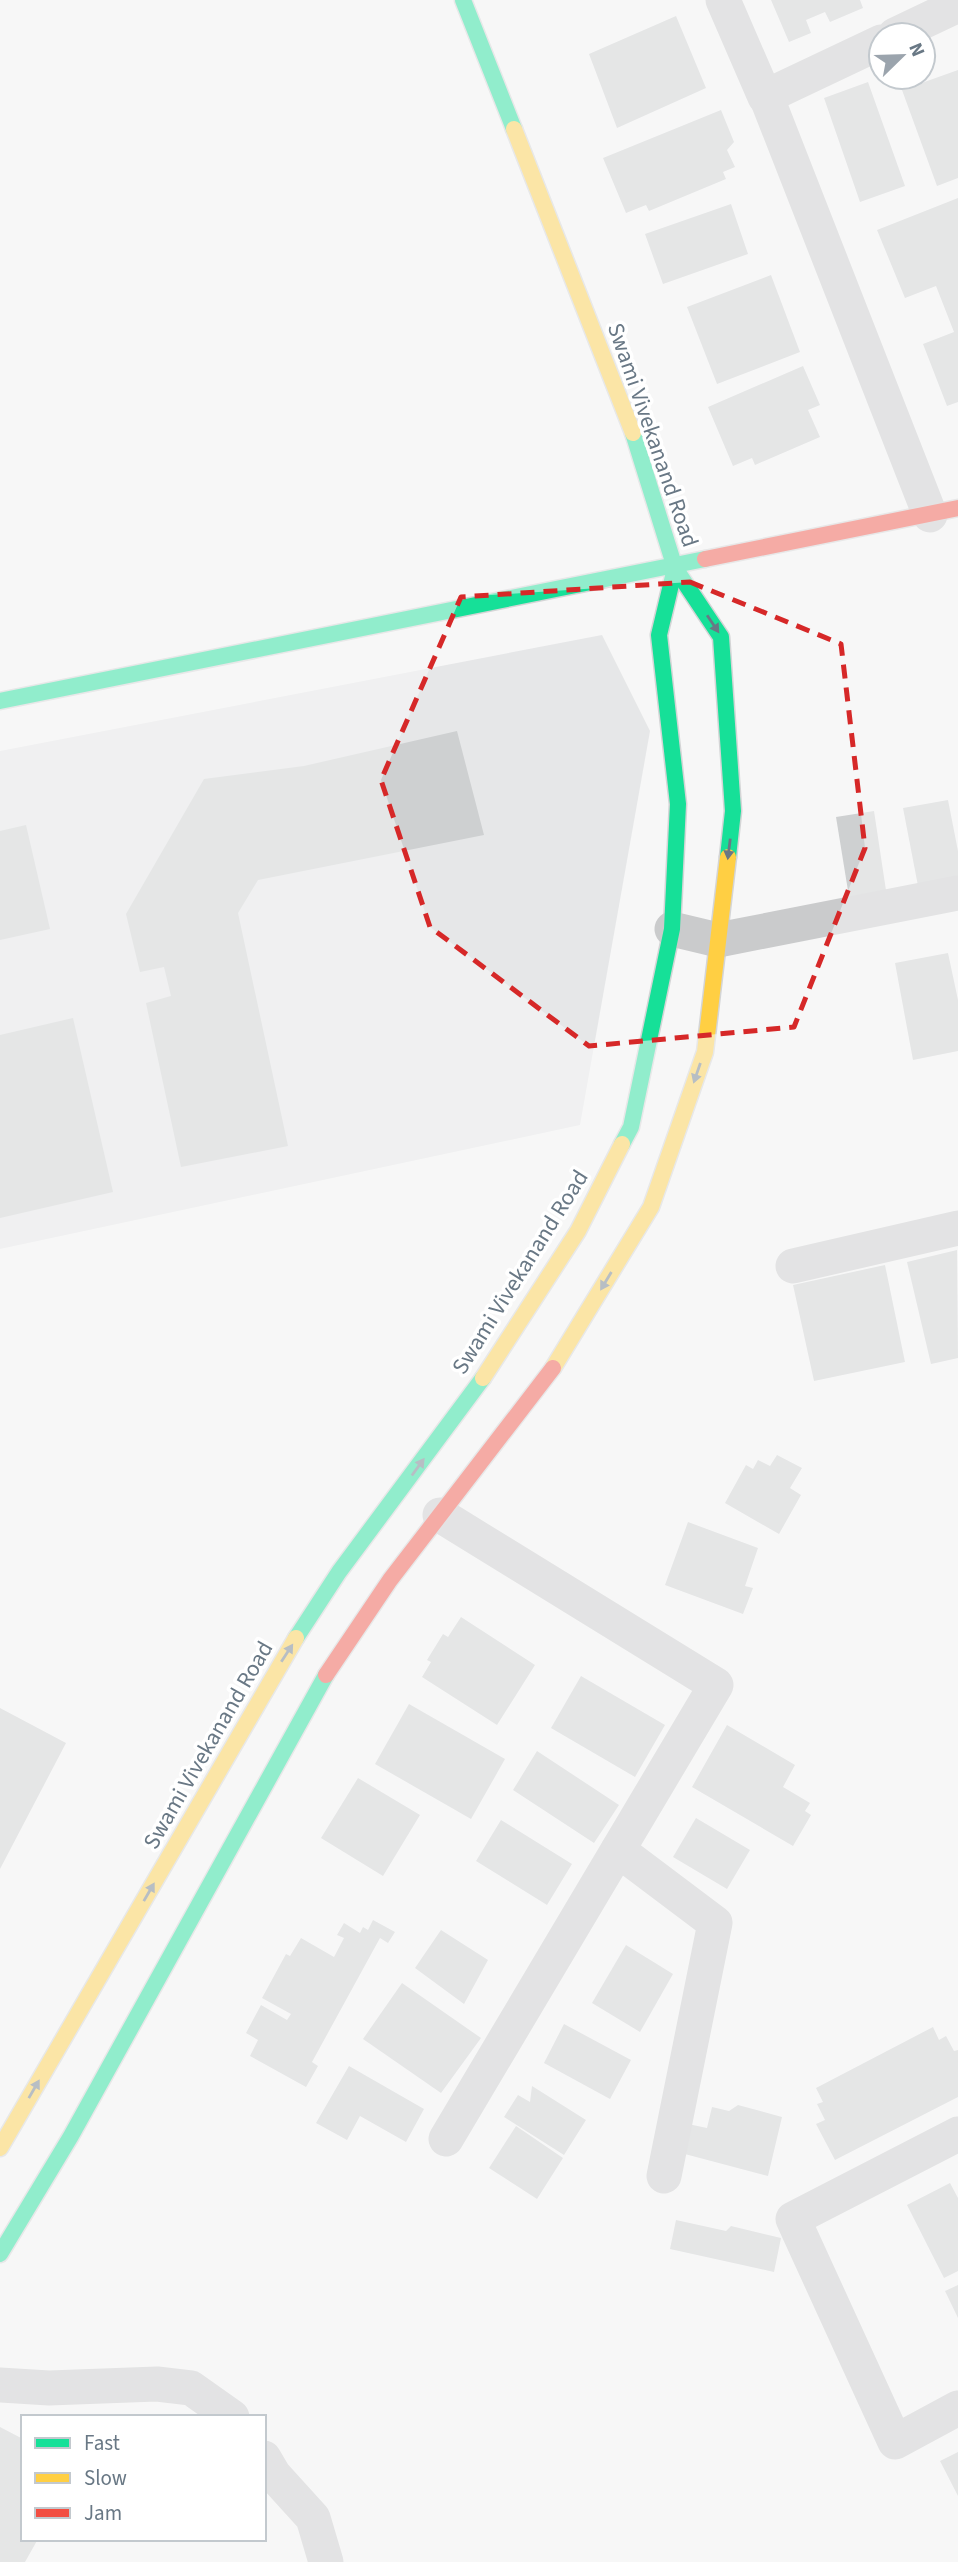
<svg xmlns="http://www.w3.org/2000/svg" width="958" height="2562" font-family="'Source Sans 3',sans-serif">
  <rect width="100%" height="100%" fill="#f7f7f7"/>
  <!-- built -->
  <polygon fill="#e6e7e8" points="602,635 650,731 580,1125 0,1249 0,751"/>
  <!-- building -->
  <g fill="#ced0d1">
    <polygon points="771,0 860,0 863,8 830,22 825,12 806,20 811,33 789,42"/>
    <polygon points="676,16 706,88 617,128 589,54"/>
    <polygon points="958,70 958,178 937,186 902,90"/>
    <polygon points="868,82 905,186 860,202 824,98"/>
    <polygon points="721,110 734,142 727,150 735,167 723,172 726,179 649,211 646,205 626,213 603,158"/>
    <polygon points="958,198 958,402 947,406 923,344 954,332 936,286 905,298 877,230"/>
    <polygon points="731,204 748,254 663,284 645,234"/>
    <polygon points="771,275 800,352 717,384 687,307"/>
    <polygon points="803,366 820,405 808,410 820,437 755,465 752,458 733,466 708,407"/>
    <polygon points="457,731 484,835 258,880 238,913 288,1146 181,1167 146,1003 171,996 164,967 140,972 126,914 204,779 304,766"/>
    <polygon points="948,800 958,851 958,878 918,886 903,808"/>
    <polygon points="874,811 887,897 850,903 836,817"/>
    <polygon points="26,825 50,929 0,940 0,831"/>
    <polygon points="948,953 958,1000 958,1051 913,1060 895,963"/>
    <polygon points="73,1018 113,1192 0,1218 0,1035"/>
    <polygon points="957,1250 958,1358 931,1364 907,1262"/>
    <polygon points="885,1265 905,1362 814,1381 793,1285"/>
    <polygon points="777,1455 802,1468 790,1488 801,1495 779,1534 725,1503 746,1465 753,1469 758,1460 770,1466"/>
    <polygon points="688,1522 758,1548 745,1586 753,1588 743,1614 665,1585"/>
    <polygon points="461,1617 535,1665 497,1725 422,1677 431,1662 427,1660 443,1634 448,1637"/>
    <polygon points="581,1676 665,1725 635,1777 551,1728"/>
    <polygon points="409,1704 505,1759 471,1819 375,1764"/>
    <polygon points="0,1708 66,1743 0,1869"/>
    <polygon points="727,1725 795,1765 783,1787 810,1803 805,1811 811,1815 793,1846 692,1787"/>
    <polygon points="537,1751 619,1805 594,1843 513,1790"/>
    <polygon points="358,1778 420,1815 383,1876 321,1838"/>
    <polygon points="696,1818 750,1850 727,1889 673,1857"/>
    <polygon points="501,1820 572,1864 547,1905 476,1861"/>
    <polygon points="373,1920 395,1932 388,1943 380,1938 312,2062 318,2066 306,2087 250,2056 258,2040 246,2033 261,2005 287,2020 291,2014 262,1998 286,1954 290,1956 301,1938 334,1957 344,1938 337,1935 344,1923 360,1933 363,1927 368,1930"/>
    <polygon points="441,1930 488,1960 464,2004 415,1968"/>
    <polygon points="626,1945 673,1974 640,2032 592,2003"/>
    <polygon points="402,1983 481,2038 441,2093 363,2039"/>
    <polygon points="564,2024 631,2060 610,2099 544,2063"/>
    <polygon points="933,2027 939,2040 946,2036 954,2051 958,2050 958,2097 835,2160 816,2124 825,2120 817,2104 823,2102 816,2088"/>
    <polygon points="349,2066 424,2109 406,2142 360,2116 347,2140 316,2123"/>
    <polygon points="532,2086 586,2120 564,2155 504,2117 518,2095 530,2102"/>
    <polygon points="738,2105 782,2117 768,2176 681,2153 688,2124 707,2128 712,2107 729,2111"/>
    <polygon points="516,2126 563,2158 537,2199 489,2168"/>
    <polygon points="950,2183 958,2198 958,2271 944,2278 907,2205"/>
    <polygon points="676,2220 726,2231 731,2226 781,2238 774,2272 670,2249"/>
    <polygon points="958,2285 958,2318 945,2291"/>
    <polygon points="0,2427 23,2439 23,2539 38,2539 25,2562 0,2562"/>
    <polygon points="958,2452 958,2496 940,2461"/>
  </g>
  <g fill="none" stroke-linecap="round" stroke-linejoin="round">
    <defs>
      <g id="fast">
        <polyline points="463,0 514,129"/>
        <polyline points="675,568 721,637 733,811 728,857"/>
        <polyline points="0,701 705,559"/>
        <polyline points="622,1144 631,1127 672,929 678,804 659,635 675,568 633,433"/>
        <polyline points="296,1638 339,1572 483,1378"/>
        <polyline points="0,2254 71,2136 326,1675"/>
      </g>
      <g id="slow">
        <polyline points="514,129 633,433"/>
        <polyline points="553,1368 651,1207 705,1052 728,857"/>
        <polyline points="483,1378 578,1231 622,1144"/>
        <polyline points="0,2148 296,1638"/>
      </g>
      <g id="jam">
        <polyline points="705,559 958,508"/>
        <polyline points="326,1675 390,1580 553,1368"/>
      </g>
    </defs>
    <!-- fast casing -->
    <use href="#fast" stroke="#d4d5d6" stroke-width="19"/>
    <!-- slow casing -->
    <use href="#slow" stroke="#d4d5d6" stroke-width="19"/>
    <!-- jam casing -->
    <use href="#jam" stroke="#d4d5d6" stroke-width="19"/>
    <!-- street -->
    <g stroke="#cacbcc" stroke-width="35">
      <polyline points="723,0 765,97 881,42"/>
      <polyline points="895,35 958,5"/>
      <polyline points="766,96 930,515"/>
      <polyline points="672,929 718,940 958,893"/>
      <polyline points="793,1266 958,1228"/>
      <polyline points="440,1515 716,1685 446,2139"/>
      <polyline points="618,1850 715,1923 664,2176"/>
      <polyline points="958,2134 793,2219 895,2442 958,2408"/>
      <polyline points="0,2385 49,2388 157,2384 191,2388 232,2417"/>
      <polyline points="264,2458 274,2475 313,2518 326,2562"/>
    </g>
    <!-- fast -->
    <use href="#fast" stroke="#16e098" stroke-width="16"/>
    <!-- slow -->
    <use href="#slow" stroke="#ffcf43" stroke-width="16"/>
    <!-- jam -->
    <use href="#jam" stroke="#f24e42" stroke-width="16"/>
  </g>
  <!-- one-way arrows -->
  <defs><path id="oneway-solid" d="M-6-.8H1V-3.2L6.5 0L1 3.2V.8H-6Z" transform="scale(1.75)"/></defs>
  <g fill="#697885">
    <use href="#oneway-solid" transform="translate(713 624) rotate(56)"/>
    <use href="#oneway-solid" transform="translate(729 849) rotate(97)"/>
    <use href="#oneway-solid" transform="translate(697 1073) rotate(109)"/>
    <use href="#oneway-solid" transform="translate(606 1281) rotate(121)"/>
    <use href="#oneway-solid" transform="translate(418 1467) rotate(-54)"/>
    <use href="#oneway-solid" transform="translate(287 1653) rotate(-57)"/>
    <use href="#oneway-solid" transform="translate(149 1892) rotate(-60)"/>
    <use href="#oneway-solid" transform="translate(34 2089) rotate(-60)"/>
  </g>
  <!-- marked area -->
  <path d="M0 0H958V2562H0ZM690,582L841,644L865,848L794,1027L589,1046L430,927L381,780L461,597Z" fill="#f7f7f7" fill-opacity=".55" fill-rule="evenodd"/>
  <path fill="none" stroke="#d62828" stroke-width="5" stroke-dasharray="14 9" stroke-linejoin="round" d="M690,582L841,644L865,848L794,1027L589,1046L430,927L381,780L461,597Z"/>
  <g text-anchor="middle" dominant-baseline="central" stroke-width="7" stroke-linejoin="round" paint-order="stroke">
    <!-- street labels -->
    <g font-size="23" fill="#697885" stroke="#fff">
      <text transform="translate(653 435) rotate(71)">Swami Vivekanand Road</text>
      <text transform="translate(520 1272) rotate(-58)">Swami Vivekanand Road</text>
      <text transform="translate(208 1745) rotate(-60)">Swami Vivekanand Road</text>
    </g>
  </g>
  <!-- legend -->
  <rect x="21" y="2415" width="245" height="126" fill="#ffffff" stroke="#c3c9ce" stroke-width="2"/>
  <rect x="35" y="2438" width="35" height="10" fill="#16e098" stroke="#c3c9ce" stroke-width="2"/>
  <text x="84" y="2450" font-size="21" fill="#697885">Fast</text>
  <rect x="35" y="2473" width="35" height="10" fill="#ffcf43" stroke="#c3c9ce" stroke-width="2"/>
  <text x="84" y="2485" font-size="21" fill="#697885">Slow</text>
  <rect x="35" y="2508" width="35" height="10" fill="#f24e42" stroke="#c3c9ce" stroke-width="2"/>
  <text x="84" y="2520" font-size="21" fill="#697885">Jam</text>
  <!-- north arrow -->
  <g transform="translate(902 56) rotate(67)"><circle r="33" fill="#ffffff" stroke="#c3c9ce" stroke-width="2"/>
  <path d="M0-5L12 26L0 18L-12 26Z" fill="#9ba4ad"/>
  <text y="-10" font-size="19" font-weight="bold" text-anchor="middle" fill="#697885">N</text>
  </g>
</svg>
